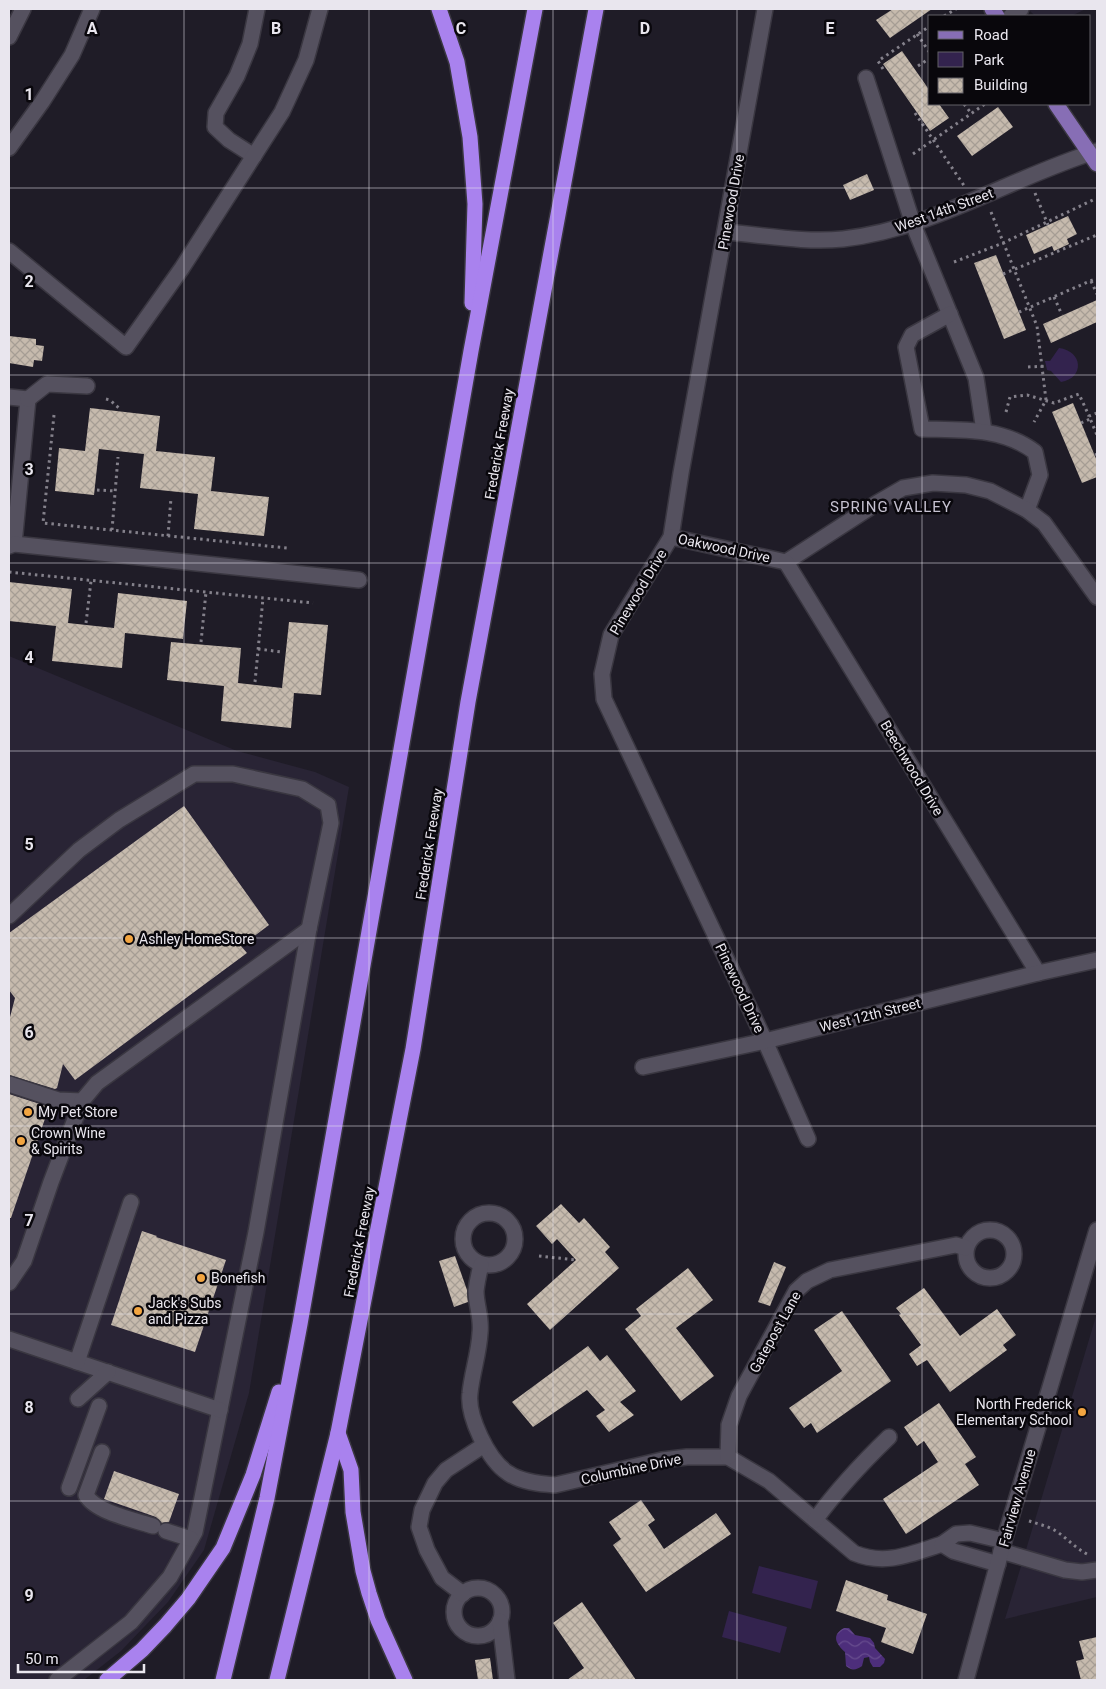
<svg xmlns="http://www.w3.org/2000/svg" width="1106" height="1689" font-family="Roboto,sans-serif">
  <defs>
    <pattern id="water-waves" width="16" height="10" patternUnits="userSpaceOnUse" patternTransform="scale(1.25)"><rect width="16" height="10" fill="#4d2e7b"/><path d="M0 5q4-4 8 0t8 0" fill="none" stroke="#674c8e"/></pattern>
    <pattern id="building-cross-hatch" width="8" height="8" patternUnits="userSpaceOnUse" patternTransform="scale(1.25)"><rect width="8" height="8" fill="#c6baad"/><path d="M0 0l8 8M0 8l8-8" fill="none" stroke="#a69d94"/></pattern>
  </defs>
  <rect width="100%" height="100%" fill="#1f1c27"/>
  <!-- built -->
  <g fill="#292435">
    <polygon points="1028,9 1086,9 1071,16 1035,16"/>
    <polygon points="9,656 237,751 315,772 349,787 249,1393 204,1550 168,1602 121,1651 84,1680 9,1680"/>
    <polygon points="1097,1313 1097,1597 1005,1619 1038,1510"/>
  </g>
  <!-- green -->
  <g fill="#33234e">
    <path d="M1059,348C1083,351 1085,378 1061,382L1051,371L1047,370L1045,361H1050Z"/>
    <polygon points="759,1566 818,1581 811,1609 752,1593"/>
    <polygon points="729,1611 787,1627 780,1653 722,1637"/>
  </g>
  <!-- water -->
  <path fill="url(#water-waves)" d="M844,1628H849L855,1635L870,1638L874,1643L875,1648L885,1659L884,1663L880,1667H873L870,1662L869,1657L864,1658L862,1666C856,1670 852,1671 846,1666L845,1652C836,1644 831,1635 844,1628Z"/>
  <!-- building -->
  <g fill="url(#building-cross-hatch)">
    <polygon points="893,9 932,9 890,38 876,20"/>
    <polygon points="902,51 930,91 930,104 939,104 949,118 930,131 883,64"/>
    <polygon points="998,107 1013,127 972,156 957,136"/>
    <polygon points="867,174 874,190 850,200 843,185"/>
    <polygon points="1068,216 1077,234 1067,239 1069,244 1054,251 1052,246 1034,254 1026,235"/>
    <polygon points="996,255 1026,330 1004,339 974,263"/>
    <polygon points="1097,300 1097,322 1051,343 1043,324"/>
    <polygon points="9,336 36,339 36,345 44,346 42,361 34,360 33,367 9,363"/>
    <polygon points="1073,403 1097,461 1097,477 1082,483 1052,412"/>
    <polygon points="90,408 160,416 156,451 215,457 211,491 269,497 264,536 194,529 198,494 140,488 144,454 99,449 94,495 55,491 59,448 85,451"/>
    <polygon points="9,582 72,589 68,623 114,628 118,593 187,601 183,639 125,633 122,668 52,661 56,626 9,621"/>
    <polygon points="289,622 328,625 321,695 294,693 291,728 221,721 224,686 167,680 171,642 241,648 238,683 282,688"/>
    <polygon points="184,806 269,925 241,946 247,953 75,1080 63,1064 57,1088 55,1089 9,1075 9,1021 15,998 9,990 9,933"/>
    <polygon points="9,1094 49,1107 11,1218 9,1218"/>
    <polygon points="561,1204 579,1223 584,1218 610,1247 605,1252 619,1268 550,1330 527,1304 576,1260 557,1239 552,1244 536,1226"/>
    <polygon points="142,1231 157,1236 156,1237 226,1260 195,1352 111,1325"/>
    <polygon points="455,1256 467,1290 468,1302 454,1307 439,1261"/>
    <polygon points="774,1262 786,1267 770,1306 758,1302"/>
    <polygon points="688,1268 713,1300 676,1328 714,1376 681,1401 625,1329 641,1316 636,1309"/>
    <polygon points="924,1288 960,1336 997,1309 1016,1335 1003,1345 1007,1350 950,1392 927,1360 917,1366 909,1354 921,1345 899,1315 901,1314 896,1308"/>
    <polygon points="842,1311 891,1381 817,1433 811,1423 804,1428 789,1408 842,1371 814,1330"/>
    <polygon points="588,1346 600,1361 607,1355 636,1391 620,1402 634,1415 609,1432 596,1416 605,1410 587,1390 533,1427 512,1402"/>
    <polygon points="939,1403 976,1457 965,1464 979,1485 906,1534 883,1499 938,1462 924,1441 917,1446 904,1427"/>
    <polygon points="114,1471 179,1494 169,1522 162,1523 156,1517 104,1499"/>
    <polygon points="641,1500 655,1520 648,1525 664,1549 716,1513 731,1534 646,1592 613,1545 621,1539 609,1522"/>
    <polygon points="846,1580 888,1595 887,1600 927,1614 913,1654 881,1642 886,1628 836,1611"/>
    <polygon points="582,1602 636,1680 567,1680 584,1668 553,1623"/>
    <polygon points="1097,1637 1097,1680 1081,1680 1076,1661 1084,1659 1079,1641"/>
    <polygon points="490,1658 493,1680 478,1680 475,1660"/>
  </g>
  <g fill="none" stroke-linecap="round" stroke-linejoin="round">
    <defs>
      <g id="minor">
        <polyline points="765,9 681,473 671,537 611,635 602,674 604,699 765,1041 808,1139"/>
        <polyline points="1011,16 1021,9"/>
        <polyline points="9,37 23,9"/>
        <polyline points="866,78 913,224 976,378 984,431"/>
        <polyline points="9,148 42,102 72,55 92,9"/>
        <polyline points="254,156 229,140 215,127 216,113 237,76 250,44 257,9"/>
        <path d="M725,232C764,235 804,243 843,239C933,229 1012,177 1097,151"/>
        <polyline points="9,251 126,347 182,268 282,112 306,60 320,9"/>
        <path d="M950,314L912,335L906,347L922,429C961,430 1002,427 1035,452L1040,475L1027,510"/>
        <polyline points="9,397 28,399 14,544"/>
        <polyline points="28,399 47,384 87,386"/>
        <polyline points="671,537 786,562 877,503 903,488 933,483 966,485 990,491 1027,510 1044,523 1097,597"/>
        <polyline points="9,546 14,544 359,580"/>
        <polyline points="786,562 1038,973"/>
        <polyline points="9,916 79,850 119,820 194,774 233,774 302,789 328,805 331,823 309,929 256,1232 195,1532 170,1577 131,1622 57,1680"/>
        <polyline points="643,1067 765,1041 1038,973 1097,960"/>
        <polyline points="9,1084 58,1100 82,1101"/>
        <circle cx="489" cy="1239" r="26"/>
        <circle cx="990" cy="1254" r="24"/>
        <path d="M481,1265C479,1273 477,1282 476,1291C476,1305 482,1318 480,1333C479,1353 472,1373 470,1393C467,1416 488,1460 508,1473C521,1482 539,1484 555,1485L662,1460L687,1457H728L769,1481L854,1553C885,1566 911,1554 942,1544"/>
        <polyline points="9,1283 24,1261 51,1182 82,1101 97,1083 309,929"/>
        <polyline points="9,1339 220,1410"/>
        <polyline points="77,1362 131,1202"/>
        <polyline points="78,1399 108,1372"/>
        <path d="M102,1452L86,1495C95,1512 134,1520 153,1526"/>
        <polyline points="728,1457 729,1425 739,1396 796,1291 807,1281 830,1270 956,1245 966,1248"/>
        <polyline points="69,1488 99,1406"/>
        <path d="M815,1520C837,1490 862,1463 889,1437"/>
        <polyline points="166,1531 191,1539"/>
        <polyline points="1001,1551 1065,1570 1082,1572 1097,1570"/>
        <polyline points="998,1564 953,1551 942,1544 956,1534 970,1533 1004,1541"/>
        <circle cx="478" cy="1612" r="24"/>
        <polyline points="463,1594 442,1578 427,1550 419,1527 422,1510 435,1483 446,1470 484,1445"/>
        <polyline points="500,1621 507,1680"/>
        <polyline points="966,1680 1004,1541 1097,1230"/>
      </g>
      <g id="major">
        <polyline points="992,9 997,16"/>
        <polyline points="1056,104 1097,164"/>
      </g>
      <g id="highway">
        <polyline points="439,9 457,62 470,137 475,204 472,303"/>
        <polyline points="338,1433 351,1470 353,1512 363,1571 369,1593 378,1620 405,1680"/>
        <polyline points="107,1680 142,1650 165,1626 188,1599 223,1548 253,1475 279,1392"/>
        <polyline points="223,1680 267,1498 300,1324 471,351 535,9"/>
        <polyline points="277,1680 338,1433 413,1049 468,702 596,9"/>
      </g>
    </defs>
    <!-- minor casing -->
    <use href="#minor" stroke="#3a3741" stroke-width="18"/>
    <!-- major casing -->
    <use href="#major" stroke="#3a3741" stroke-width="18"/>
    <!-- highway casing -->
    <use href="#highway" stroke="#3a3741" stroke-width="18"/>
    <!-- path -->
    <g stroke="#84818b" stroke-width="3" stroke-dasharray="2.5 4" stroke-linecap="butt">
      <polyline points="944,16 956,9"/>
      <polyline points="917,34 930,53"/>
      <polyline points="918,66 930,58"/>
      <polyline points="883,69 878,61 930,26"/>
      <polyline points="964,104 971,113"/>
      <polyline points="915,113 965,187"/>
      <polyline points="913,154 985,104"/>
      <polyline points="1035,193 1048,225"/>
      <polyline points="991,212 1037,326 1046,400 1034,422"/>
      <polyline points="954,262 1003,243 1095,199"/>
      <polyline points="1003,274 1097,235"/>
      <polyline points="1091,281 1097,294"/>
      <polyline points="1054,297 1062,315"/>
      <polyline points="1019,312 1097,278"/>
      <polyline points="1028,367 1046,366"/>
      <polyline points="106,399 110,400 121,410"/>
      <polyline points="1006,412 1010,397 1027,395 1054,403 1079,394 1089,416"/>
      <polyline points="1097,413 1089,416 1097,435"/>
      <polyline points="54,415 43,523 287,548"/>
      <polyline points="1081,423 1090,419"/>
      <polyline points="1095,455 1097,454"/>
      <polyline points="97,490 115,491"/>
      <polyline points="112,530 118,457"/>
      <polyline points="168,536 171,498"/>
      <polyline points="9,572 313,603"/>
      <polyline points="86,623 91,581"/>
      <polyline points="201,642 206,592"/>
      <polyline points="258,649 282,652"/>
      <polyline points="255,682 263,598"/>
      <polyline points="539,1256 576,1260"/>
      <path d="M1029,1521C1038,1524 1048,1526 1056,1531C1068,1539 1076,1549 1089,1555"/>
    </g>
    <!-- minor -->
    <use href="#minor" stroke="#55515f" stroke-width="15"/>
    <!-- major -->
    <use href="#major" stroke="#876eb5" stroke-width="15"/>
    <!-- highway -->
    <use href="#highway" stroke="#a982ee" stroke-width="15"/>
  </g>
  <!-- grid -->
  <path fill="none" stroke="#e9e6ee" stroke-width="1" stroke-opacity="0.55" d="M184,9V1680M369,9V1680M553,9V1680M737,9V1680M922,9V1680M9,188H1097M9,375H1097M9,563H1097M9,751H1097M9,938H1097M9,1126H1097M9,1314H1097M9,1501H1097"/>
  <!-- markers -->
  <g fill="#f2a541" stroke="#09070c" stroke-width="2">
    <circle cx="129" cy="939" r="5"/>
    <circle cx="28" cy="1112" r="5"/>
    <circle cx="21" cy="1141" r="5"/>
    <circle cx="201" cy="1278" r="5"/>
    <circle cx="138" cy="1311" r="5"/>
    <circle cx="1082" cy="1412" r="5"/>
  </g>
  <g text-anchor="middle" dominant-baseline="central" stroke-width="5" stroke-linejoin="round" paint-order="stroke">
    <!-- street labels -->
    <g font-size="14" fill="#e9e6ee" stroke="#09070c">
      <text transform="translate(731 202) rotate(-80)">Pinewood Drive</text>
      <text transform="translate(944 210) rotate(-20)">West 14th Street</text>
      <text transform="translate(499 444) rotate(-80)">Frederick Freeway</text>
      <text transform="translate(724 548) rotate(12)">Oakwood Drive</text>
      <text transform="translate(638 592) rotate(-59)">Pinewood Drive</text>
      <text transform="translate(912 768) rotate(59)">Beechwood Drive</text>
      <text transform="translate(429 844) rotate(-81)">Frederick Freeway</text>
      <text transform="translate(740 988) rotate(65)">Pinewood Drive</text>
      <text transform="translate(870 1015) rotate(-14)">West 12th Street</text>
      <text transform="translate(359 1242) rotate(-79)">Frederick Freeway</text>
      <text transform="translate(775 1332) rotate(-61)">Gatepost Lane</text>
      <text transform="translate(631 1469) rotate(-12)">Columbine Drive</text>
      <text transform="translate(1017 1498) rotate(-74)">Fairview Avenue</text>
    </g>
    <!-- poi labels -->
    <g font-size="14" fill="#e9e6ee" stroke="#09070c" text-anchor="start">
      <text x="139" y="939">Ashley HomeStore</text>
      <text x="38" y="1112">My Pet Store</text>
      <text x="31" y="1133">Crown Wine<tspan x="31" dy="16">&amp; Spirits</tspan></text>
      <text x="211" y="1278">Bonefish</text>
      <text x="148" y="1303">Jack's Subs<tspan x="148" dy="16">and Pizza</tspan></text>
      <text x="1072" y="1404" text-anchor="end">North Frederick<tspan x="1072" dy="16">Elementary School</tspan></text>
    </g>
    <!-- neighbourhood labels -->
    <g font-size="15" letter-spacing="1" fill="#c5c1d0" stroke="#09070c">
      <text x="891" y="507">SPRING VALLEY</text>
    </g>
  </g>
  <g font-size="16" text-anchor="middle" font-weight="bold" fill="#e9e6ee" stroke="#09070c" stroke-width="5" stroke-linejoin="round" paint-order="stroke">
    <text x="92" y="34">A</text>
    <text x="276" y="34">B</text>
    <text x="461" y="34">C</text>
    <text x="645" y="34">D</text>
    <text x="830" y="34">E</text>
    <text x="29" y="100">1</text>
    <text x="29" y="287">2</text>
    <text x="29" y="475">3</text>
    <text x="29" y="663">4</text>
    <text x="29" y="850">5</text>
    <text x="29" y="1038">6</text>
    <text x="29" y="1226">7</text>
    <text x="29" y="1413">8</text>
    <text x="29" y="1601">9</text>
  </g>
  <!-- border -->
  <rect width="1106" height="1689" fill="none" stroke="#e9e6ee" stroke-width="20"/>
  <!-- legend -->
  <rect x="928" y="15" width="162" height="90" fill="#09070c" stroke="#636066"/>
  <rect x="938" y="31" width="25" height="8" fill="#876eb5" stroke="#636066"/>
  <text x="974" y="40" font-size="15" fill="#e9e6ee">Road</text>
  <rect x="938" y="52" width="25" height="15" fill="#33234e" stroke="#636066"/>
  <text x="974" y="65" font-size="15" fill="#e9e6ee">Park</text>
  <rect x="938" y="78" width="25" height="15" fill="url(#building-cross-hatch)" stroke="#636066"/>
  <text x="974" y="90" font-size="15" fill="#e9e6ee">Building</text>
  <!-- scale -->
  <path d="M18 1664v8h126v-8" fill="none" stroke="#e9e6ee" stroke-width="2.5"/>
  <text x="25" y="1664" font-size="15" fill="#e9e6ee" stroke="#09070c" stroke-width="4" paint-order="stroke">50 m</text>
</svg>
